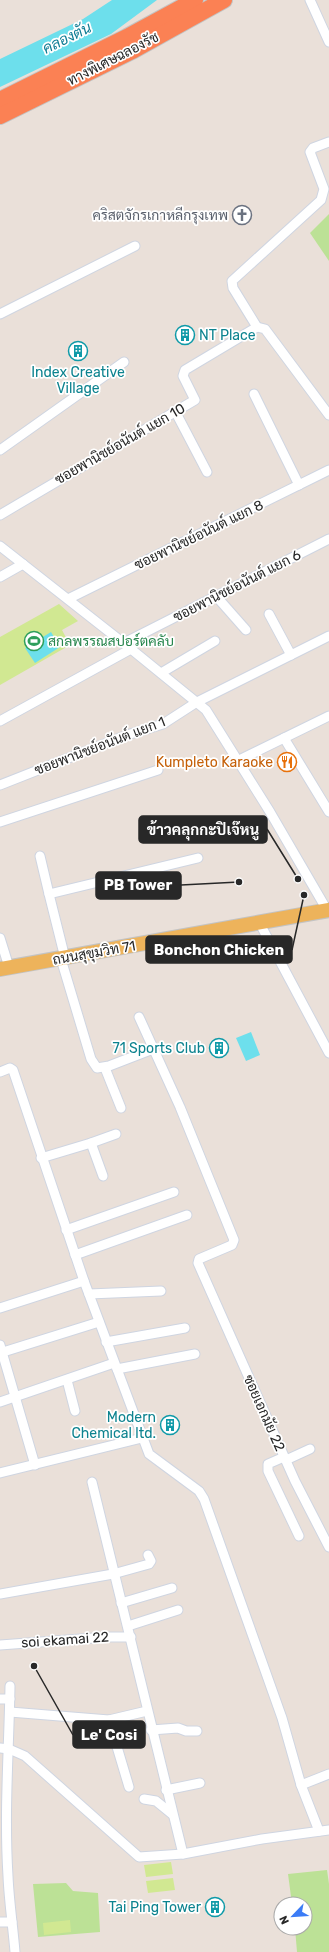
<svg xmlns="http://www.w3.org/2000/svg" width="329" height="1952" font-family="Rubik,Sarabun,sans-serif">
  <rect width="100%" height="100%" fill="#eae0d9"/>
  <!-- green -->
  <g fill="#bce196">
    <polygon points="329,214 329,261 310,233"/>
    <polygon points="327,1870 329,1884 329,1952 297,1952 295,1928 305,1928 305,1904 292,1904 288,1874"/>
    <polygon points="66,1883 73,1891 98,1893 100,1932 38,1937 33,1884"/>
  </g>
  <!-- pitch -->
  <g fill="#d1e892">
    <polygon points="59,604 78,621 62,630 70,645 0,685 0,637"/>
    <polygon points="171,1862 173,1874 146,1877 144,1865"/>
    <polygon points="173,1878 175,1890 148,1893 146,1881"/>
    <polygon points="70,1920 71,1932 44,1935 43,1923"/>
  </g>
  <!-- water -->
  <g fill="#6ddfec">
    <polygon points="112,0 157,0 111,34 0,87 0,59 83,19"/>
    <polygon points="51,632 60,647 35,663 25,648"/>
    <polygon points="251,1032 260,1055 246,1061 236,1038"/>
  </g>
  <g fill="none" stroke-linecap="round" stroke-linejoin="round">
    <defs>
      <g id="minor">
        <polyline points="310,0 329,42"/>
        <polyline points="0,314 135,246"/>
        <polyline points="257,327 265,329 329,415"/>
        <polyline points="254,394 299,485"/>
        <polyline points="175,411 207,472"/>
        <polyline points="0,450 124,362"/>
        <polyline points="0,515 195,400 183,376 185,370 257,327 233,288 232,281 321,200 324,189 310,152 313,148 329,142"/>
        <polyline points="0,546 131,649 206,710 270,812 327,910"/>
        <polyline points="0,577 23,564"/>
        <polyline points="216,596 246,630"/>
        <polyline points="68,599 329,470"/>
        <polyline points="269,614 291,655"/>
        <polyline points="124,643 329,539"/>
        <polyline points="161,673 215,641"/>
        <polyline points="0,721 131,649"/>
        <polyline points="284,738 329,812"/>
        <polyline points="237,761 329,716"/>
        <polyline points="0,785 127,735 163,724 197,702 329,636"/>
        <polyline points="0,822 158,770"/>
        <polyline points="40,856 49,894"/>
        <polyline points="259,922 329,1053"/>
        <polyline points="0,938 9,967"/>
        <polyline points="65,958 49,894 198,858"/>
        <polyline points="61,959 91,1059 97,1068 109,1066 153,1049"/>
        <polyline points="139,1017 180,1107 234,1240 232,1245 199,1259 198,1263 295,1481 329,1547"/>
        <polyline points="105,1068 121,1108"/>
        <polyline points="0,1072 10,1068 13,1070 84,1281 149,1454 199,1491 204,1499 282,1718 301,1785 319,1831"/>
        <polyline points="91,1143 116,1134"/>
        <polyline points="41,1158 91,1143 103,1176"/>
        <polyline points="66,1230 174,1192"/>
        <polyline points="75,1255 187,1215"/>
        <polyline points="89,1294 161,1291"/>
        <polyline points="0,1308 84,1281"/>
        <polyline points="106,1342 185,1328"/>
        <polyline points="0,1345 35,1465"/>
        <polyline points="0,1353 99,1322"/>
        <polyline points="117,1369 195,1354"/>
        <polyline points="67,1380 75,1411"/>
        <polyline points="0,1402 114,1363"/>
        <polyline points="284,1457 268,1464 268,1471 299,1536"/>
        <polyline points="286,1460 310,1449"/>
        <polyline points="0,1473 142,1438"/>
        <polyline points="92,1482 183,1854"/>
        <polyline points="0,1594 113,1574 149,1564 151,1561 148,1555"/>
        <polyline points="121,1603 172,1588"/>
        <polyline points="128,1626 178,1610"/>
        <polyline points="0,1645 107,1637 131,1637"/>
        <path d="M10,1686C9,1749 4,1812 8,1876C9,1901 13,1927 15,1952"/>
        <polyline points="0,1699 10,1699"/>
        <polyline points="10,1712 109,1720"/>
        <polyline points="151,1730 178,1728 186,1731 197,1731"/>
        <polyline points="0,1748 9,1749 25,1756 139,1857 183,1854 262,1839 329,1830"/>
        <polyline points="301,1785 329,1774"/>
        <polyline points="129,1787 109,1720 147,1711"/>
        <polyline points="166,1790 200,1783"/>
        <polyline points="144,1799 156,1801 172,1814"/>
        <polyline points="0,1922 12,1922"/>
      </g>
      <polyline id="primary" points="0,969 329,910"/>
      <g id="motorway">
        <polyline points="0,100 127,37 195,0"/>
        <polyline points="0,116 134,50 224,0"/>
      </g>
    </defs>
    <!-- minor casing -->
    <use href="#minor" stroke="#cfd5e1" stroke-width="11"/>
    <!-- primary casing -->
    <use href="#primary" stroke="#c3c3c3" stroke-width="16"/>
    <!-- motorway casing -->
    <use href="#motorway" stroke="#c3c3c3" stroke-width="18"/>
    <!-- minor -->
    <use href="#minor" stroke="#fff" stroke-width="9"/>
    <!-- primary -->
    <use href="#primary" stroke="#edb35b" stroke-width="14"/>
    <!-- motorway -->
    <use href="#motorway" stroke="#fb8154" stroke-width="16"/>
  </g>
  <!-- icons -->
  <defs>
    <symbol id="church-ring" viewBox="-11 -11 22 22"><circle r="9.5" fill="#fff" stroke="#6b7280" stroke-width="1.5"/><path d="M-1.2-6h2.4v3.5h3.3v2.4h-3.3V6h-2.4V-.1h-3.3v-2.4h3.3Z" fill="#6b7280"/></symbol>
    <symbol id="building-ring" viewBox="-11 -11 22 22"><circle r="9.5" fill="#fff" stroke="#0f9aa8" stroke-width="1.5"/><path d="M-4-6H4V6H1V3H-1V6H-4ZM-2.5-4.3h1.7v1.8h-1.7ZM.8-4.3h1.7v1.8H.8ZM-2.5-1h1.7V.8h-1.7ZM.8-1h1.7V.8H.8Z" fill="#0f9aa8"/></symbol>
    <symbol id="stadium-ring" viewBox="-11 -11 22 22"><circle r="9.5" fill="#fff" stroke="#2e9e5b" stroke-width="1.5"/><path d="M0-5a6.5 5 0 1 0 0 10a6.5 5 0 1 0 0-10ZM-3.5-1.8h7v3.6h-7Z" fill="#2e9e5b"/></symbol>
    <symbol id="restaurant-ring" viewBox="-11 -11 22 22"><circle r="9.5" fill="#fff" stroke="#e8710a" stroke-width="1.5"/><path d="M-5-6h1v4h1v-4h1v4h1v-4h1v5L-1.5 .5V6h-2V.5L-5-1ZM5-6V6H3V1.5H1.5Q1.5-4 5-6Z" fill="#e8710a"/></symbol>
  </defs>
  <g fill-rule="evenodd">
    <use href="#church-ring" x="231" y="204" width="22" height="22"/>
    <use href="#building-ring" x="174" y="324" width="22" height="22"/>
    <use href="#building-ring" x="67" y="340" width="22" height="22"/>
    <use href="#stadium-ring" x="23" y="630" width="22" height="22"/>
    <use href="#restaurant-ring" x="276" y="751" width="22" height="22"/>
    <use href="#building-ring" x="208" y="1037" width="22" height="22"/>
    <use href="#building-ring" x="159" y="1414" width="22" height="22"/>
    <use href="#building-ring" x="204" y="1896" width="22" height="22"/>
  </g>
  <g text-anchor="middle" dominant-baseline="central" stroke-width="3.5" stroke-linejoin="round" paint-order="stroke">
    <!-- street labels -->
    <g font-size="14" fill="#282828" stroke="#fff">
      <text transform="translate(113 59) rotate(-27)">ทางพิเศษฉลองรัช</text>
      <text transform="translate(120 444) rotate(-30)">ซอยพานิชย์อนันต์ แยก 10</text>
      <text transform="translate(199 535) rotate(-26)">ซอยพานิชย์อนันต์ แยก 8</text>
      <text transform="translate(237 586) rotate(-27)">ซอยพานิชย์อนันต์ แยก 6</text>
      <text transform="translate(100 746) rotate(-21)">ซอยพานิชย์อนันต์ แยก 1</text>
      <text transform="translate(94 953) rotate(-10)">ถนนสุขุมวิท 71</text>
      <text transform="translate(264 1413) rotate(66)">ซอยเอกมัย 22</text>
      <text transform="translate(65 1640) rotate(-4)">soi ekamai 22</text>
    </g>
    <!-- worship labels -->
    <g font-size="14" fill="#5b616d" stroke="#fff" text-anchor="end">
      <text x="228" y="215">คริสตจักรเกาหลีกรุงเทพ</text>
    </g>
    <!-- culture labels -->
    <g font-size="14" fill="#0d838f" stroke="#fff" text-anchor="end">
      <text x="199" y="335" text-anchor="start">NT Place</text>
      <text x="78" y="372" text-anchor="middle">Index Creative<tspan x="78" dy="16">Village</tspan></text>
      <text x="205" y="1048">71 Sports Club</text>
      <text x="156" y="1417">Modern<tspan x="156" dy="16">Chemical ltd.</tspan></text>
      <text x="201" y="1907">Tai Ping Tower</text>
    </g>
    <!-- leisure labels -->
    <g font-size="14" fill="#27864d" stroke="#fff" text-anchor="start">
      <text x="48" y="641">สกลพรรณสปอร์ตคลับ</text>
    </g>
    <!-- food labels -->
    <g font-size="14" fill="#c56008" stroke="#fff" text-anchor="end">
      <text x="273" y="762">Kumpleto Karaoke</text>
    </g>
    <!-- water labels -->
    <g font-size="15" font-style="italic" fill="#0f7c94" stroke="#fff">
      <text transform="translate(67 38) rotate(-26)">คลองตัน</text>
    </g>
  </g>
  <!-- callouts -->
  <path fill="none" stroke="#282828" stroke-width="1.5" d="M298 879L267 829M239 882L181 885M304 895L292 950M34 1666L73 1735"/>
  <g fill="#282828" stroke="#fff" stroke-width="1.5">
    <circle cx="298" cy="879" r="4"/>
    <circle cx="239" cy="882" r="4"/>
    <circle cx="304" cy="895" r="4"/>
    <circle cx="34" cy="1666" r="4"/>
  </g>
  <g fill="#282828" stroke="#282828" stroke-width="1.5">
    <rect x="139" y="816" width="128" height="27" rx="4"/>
    <rect x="96" y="872" width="85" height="27" rx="4"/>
    <rect x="146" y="936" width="146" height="27" rx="4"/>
    <rect x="73" y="1721" width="72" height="27" rx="4"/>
  </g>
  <g font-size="15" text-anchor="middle" font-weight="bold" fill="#fff">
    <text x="203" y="835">ข้าวคลุกกะปิเจ๊หนู</text>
    <text x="138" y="890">PB Tower</text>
    <text x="219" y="955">Bonchon Chicken</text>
    <text x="109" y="1740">Le' Cosi</text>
  </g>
  <!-- north arrow -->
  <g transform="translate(293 1916) rotate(245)"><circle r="19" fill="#ffffff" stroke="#a9a9a9"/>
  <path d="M0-3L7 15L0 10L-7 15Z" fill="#3b7cf6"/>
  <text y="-6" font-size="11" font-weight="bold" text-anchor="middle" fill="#282828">N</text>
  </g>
</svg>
